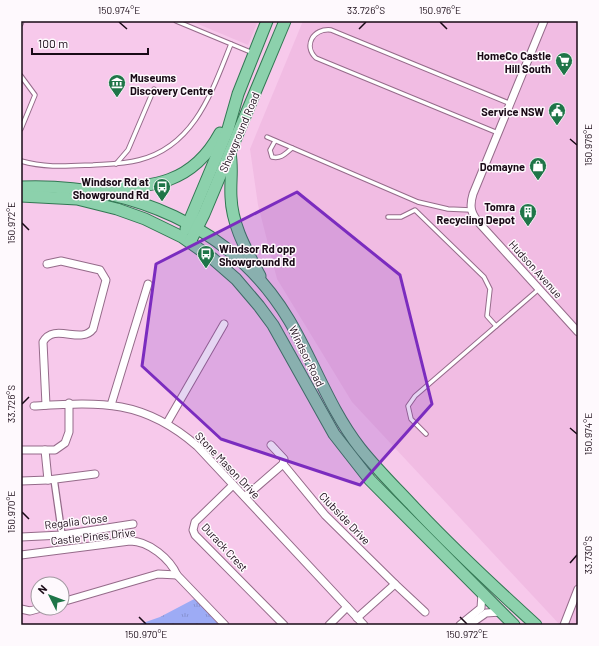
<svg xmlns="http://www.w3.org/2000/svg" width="599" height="646" font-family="Barlow,sans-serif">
  <defs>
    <pattern id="grass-tufts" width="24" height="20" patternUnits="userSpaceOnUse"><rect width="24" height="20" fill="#9dabf5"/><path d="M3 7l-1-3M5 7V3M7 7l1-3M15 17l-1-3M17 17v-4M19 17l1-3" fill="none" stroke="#8792d1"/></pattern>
  </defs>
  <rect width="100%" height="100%" fill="#f7c9eb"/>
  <!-- built -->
  <g fill="#f1bce3">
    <polygon points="191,21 258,21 248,45"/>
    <polygon points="303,21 578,21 578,625 560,625 352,402 277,279 258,205 250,149"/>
  </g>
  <!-- grass -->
  <polygon fill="url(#grass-tufts)" points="198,597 225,625 137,625 160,617"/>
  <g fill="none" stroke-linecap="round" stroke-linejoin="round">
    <defs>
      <g id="service">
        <polyline points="176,21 253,53"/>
        <polyline points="21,24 22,21"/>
        <polyline points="21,76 35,95 21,129"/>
        <path d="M498,133L316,58C303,46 313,28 331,30L511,104"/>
        <polyline points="267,137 418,202 448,209 471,210"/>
        <path d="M275,141L270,150L272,157C281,159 285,154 292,148"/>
        <path d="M21,161C45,168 68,166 93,165C109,164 124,164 139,160C195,146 212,91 231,44"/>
        <polyline points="116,164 128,150 154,89"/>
        <polyline points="388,217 401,217 415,210 484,277 490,289 487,316 496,326"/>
        <polyline points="426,434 411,419 408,406 415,396 539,289"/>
      </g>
      <polyline id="pedestrian" points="54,479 62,535"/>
      <g id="minor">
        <path d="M544,21L473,194C469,207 471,214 480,224L578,332"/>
        <path d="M46,405L43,342C54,322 81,345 93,329L106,280L100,270L61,261L47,264"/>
        <polyline points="111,405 148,284"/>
        <path d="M34,406C101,402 143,399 197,446L364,625"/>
        <polyline points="167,423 224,324"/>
        <polyline points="21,450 55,450 65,443 69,432 69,403"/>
        <polyline points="45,450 48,480"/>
        <polyline points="283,464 325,515 395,584 357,618"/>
        <polyline points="21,481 48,480 95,474"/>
        <polyline points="233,485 195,522 193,530 195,535 284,625"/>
        <polyline points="245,497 283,464 284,459 271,445"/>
        <polyline points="21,537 62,535 133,524"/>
        <path d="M21,555L130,541C149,541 170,559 177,575L225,625"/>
        <polyline points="395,584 425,612"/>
        <polyline points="62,602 158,574 177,575"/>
        <polyline points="21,609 30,611 41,608"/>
        <polyline points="329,625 347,607"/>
        <polyline points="460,625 481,608 482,593"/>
        <polyline points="469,625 486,613 501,612"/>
        <polyline points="564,625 578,589"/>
      </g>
      <g id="primary">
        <path d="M230,153C233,170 230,181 231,197C232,226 247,251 260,276"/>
        <path d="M21,187C129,183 232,225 289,320C314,362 329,408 360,448C375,467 393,485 410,503C450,546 493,586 536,625"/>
        <path d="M100,187C152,189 193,183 220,133"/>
        <polyline points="21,196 77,199 117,209 145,219 182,237 212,258 236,279 259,306 273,325 334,434 370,480 514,625"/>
        <polyline points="186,229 228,129 238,94 267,21"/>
        <polyline points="190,242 204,214 285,21"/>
      </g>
    </defs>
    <!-- service casing -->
    <use href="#service" stroke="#956b8a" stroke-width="5.5"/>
    <!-- pedestrian casing -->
    <use href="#pedestrian" stroke="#956b8a" stroke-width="8"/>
    <!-- minor casing -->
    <use href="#minor" stroke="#956b8a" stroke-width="9"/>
    <!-- primary casing -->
    <use href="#primary" stroke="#327853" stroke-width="13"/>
    <!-- service -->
    <use href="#service" stroke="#fff" stroke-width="3.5"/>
    <!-- pedestrian -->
    <use href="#pedestrian" stroke="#fff" stroke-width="5.5"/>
    <!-- minor -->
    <use href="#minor" stroke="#fff" stroke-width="7"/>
    <!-- primary -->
    <use href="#primary" stroke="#8cd1ac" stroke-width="11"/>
  </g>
  <!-- marked area -->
  <path fill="#7b2cbf" fill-opacity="0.2" stroke="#7b2cbf" stroke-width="3" stroke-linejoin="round" d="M297,192L400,275L432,404L360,485L221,439L142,366L156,264Z"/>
  <!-- ticks -->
  <path fill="none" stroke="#190a16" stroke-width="1.5" d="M119,22L127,29M440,22L447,29M359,29L366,22M570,139L577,145M22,223L29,230M22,404L29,397M570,428L577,434M22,512L29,519M570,563L577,555M139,617L146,624M460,617L467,624"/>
  <!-- icons -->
  <defs>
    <symbol id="supermarket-pin" viewBox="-11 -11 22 30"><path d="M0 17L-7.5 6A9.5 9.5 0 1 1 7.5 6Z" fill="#1f7548" stroke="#fef9fd"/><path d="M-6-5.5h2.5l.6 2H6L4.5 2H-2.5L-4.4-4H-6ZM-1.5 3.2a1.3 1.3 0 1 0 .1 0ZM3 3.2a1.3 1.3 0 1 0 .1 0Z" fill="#fff"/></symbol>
    <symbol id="museum-pin" viewBox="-11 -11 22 30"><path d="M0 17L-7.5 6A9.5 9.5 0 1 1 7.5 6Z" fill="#1f7548" stroke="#fef9fd"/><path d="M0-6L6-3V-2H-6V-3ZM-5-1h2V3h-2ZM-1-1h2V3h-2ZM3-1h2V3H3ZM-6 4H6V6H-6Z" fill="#fff"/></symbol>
    <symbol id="civic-pin" viewBox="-11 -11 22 30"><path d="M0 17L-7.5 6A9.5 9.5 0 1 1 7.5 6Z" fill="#1f7548" stroke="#fef9fd"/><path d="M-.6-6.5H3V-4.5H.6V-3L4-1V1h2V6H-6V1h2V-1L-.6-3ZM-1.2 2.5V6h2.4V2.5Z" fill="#fff"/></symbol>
    <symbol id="shop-pin" viewBox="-11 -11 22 30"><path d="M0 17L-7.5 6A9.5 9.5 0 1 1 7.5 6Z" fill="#1f7548" stroke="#fef9fd"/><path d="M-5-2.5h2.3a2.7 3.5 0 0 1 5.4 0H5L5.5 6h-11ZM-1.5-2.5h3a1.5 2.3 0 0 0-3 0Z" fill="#fff"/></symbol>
    <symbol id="bus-pin" viewBox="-11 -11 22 30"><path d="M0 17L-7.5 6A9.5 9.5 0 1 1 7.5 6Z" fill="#1f7548" stroke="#fef9fd"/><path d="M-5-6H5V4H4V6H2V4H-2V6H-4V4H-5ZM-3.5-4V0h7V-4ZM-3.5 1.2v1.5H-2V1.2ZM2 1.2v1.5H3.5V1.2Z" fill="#fff"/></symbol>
    <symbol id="building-pin" viewBox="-11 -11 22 30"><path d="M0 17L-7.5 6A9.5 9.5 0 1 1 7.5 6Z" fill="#1f7548" stroke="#fef9fd"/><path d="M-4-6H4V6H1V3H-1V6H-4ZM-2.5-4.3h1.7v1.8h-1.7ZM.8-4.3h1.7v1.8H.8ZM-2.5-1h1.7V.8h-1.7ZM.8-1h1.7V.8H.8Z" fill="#fff"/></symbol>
  </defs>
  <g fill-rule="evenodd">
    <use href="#supermarket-pin" x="554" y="51" width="20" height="27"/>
    <use href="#museum-pin" x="107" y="73" width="20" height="27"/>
    <use href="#civic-pin" x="547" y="101" width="20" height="27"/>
    <use href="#shop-pin" x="528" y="156" width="20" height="27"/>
    <use href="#bus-pin" x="152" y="177" width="20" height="27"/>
    <use href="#building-pin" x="518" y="202" width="20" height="27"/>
    <use href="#bus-pin" x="196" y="244" width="20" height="27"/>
  </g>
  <g text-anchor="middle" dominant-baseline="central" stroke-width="3" stroke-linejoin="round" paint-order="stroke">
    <!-- poi labels -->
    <g font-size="11" font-weight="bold" fill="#190a16" stroke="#fef9fd" text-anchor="end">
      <text x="551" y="55">HomeCo Castle<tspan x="551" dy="13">Hill South</tspan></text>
      <text x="130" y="77" text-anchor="start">Museums<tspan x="130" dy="13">Discovery Centre</tspan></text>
      <text x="544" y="111">Service NSW</text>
      <text x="525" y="166">Domayne</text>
      <text x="149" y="181">Windsor Rd at<tspan x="149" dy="13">Showground Rd</tspan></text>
      <text x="515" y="206">Tomra<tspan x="515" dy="13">Recycling Depot</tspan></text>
      <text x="219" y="248" text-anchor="start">Windsor Rd opp<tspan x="219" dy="13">Showground Rd</tspan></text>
    </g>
    <!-- street labels -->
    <g font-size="11" fill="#190a16" stroke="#fef9fd">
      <text transform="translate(239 132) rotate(-67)">Showground Road</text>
      <text transform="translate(536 269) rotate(48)">Hudson Avenue</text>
      <text transform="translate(307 356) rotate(64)">Windsor Road</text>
      <text transform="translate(228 465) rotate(46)">Stone Mason Drive</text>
      <text transform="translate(345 518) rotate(46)">Clubside Drive</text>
      <text transform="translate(76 521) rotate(-7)">Regalia Close</text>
      <text transform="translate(93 536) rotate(-6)">Castle Pines Drive</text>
      <text transform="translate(225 547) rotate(47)">Durack Crest</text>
    </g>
  </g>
  <!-- border -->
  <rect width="599" height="646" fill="none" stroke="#fef9fd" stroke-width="44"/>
  <!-- north arrow -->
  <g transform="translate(50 596) rotate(312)"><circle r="19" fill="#fef9fd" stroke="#a299a1"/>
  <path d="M0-3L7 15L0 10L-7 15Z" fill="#1f7548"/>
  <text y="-6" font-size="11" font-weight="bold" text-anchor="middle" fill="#190a16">N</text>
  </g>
  <!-- scale -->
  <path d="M32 48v6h116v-6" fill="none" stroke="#190a16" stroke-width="2"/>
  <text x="38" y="48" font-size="12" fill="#190a16" stroke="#fef9fd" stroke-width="3" paint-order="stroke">100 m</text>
  <rect x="22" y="22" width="555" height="602" fill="none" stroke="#190a16" stroke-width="1.5"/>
  <g font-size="10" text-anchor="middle" fill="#190a16">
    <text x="119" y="14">150.974°E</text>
    <text x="366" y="14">33.726°S</text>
    <text x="440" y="14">150.976°E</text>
    <text transform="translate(588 145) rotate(-90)" y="4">150.976°E</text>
    <text transform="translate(11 223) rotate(-90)" y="4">150.972°E</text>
    <text transform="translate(11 404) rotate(-90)" y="4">33.726°S</text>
    <text transform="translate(588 434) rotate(-90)" y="4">150.974°E</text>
    <text transform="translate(11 512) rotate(-90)" y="4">150.970°E</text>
    <text transform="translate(588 555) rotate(-90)" y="4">33.730°S</text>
    <text x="146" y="638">150.970°E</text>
    <text x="467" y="638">150.972°E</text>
  </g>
</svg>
